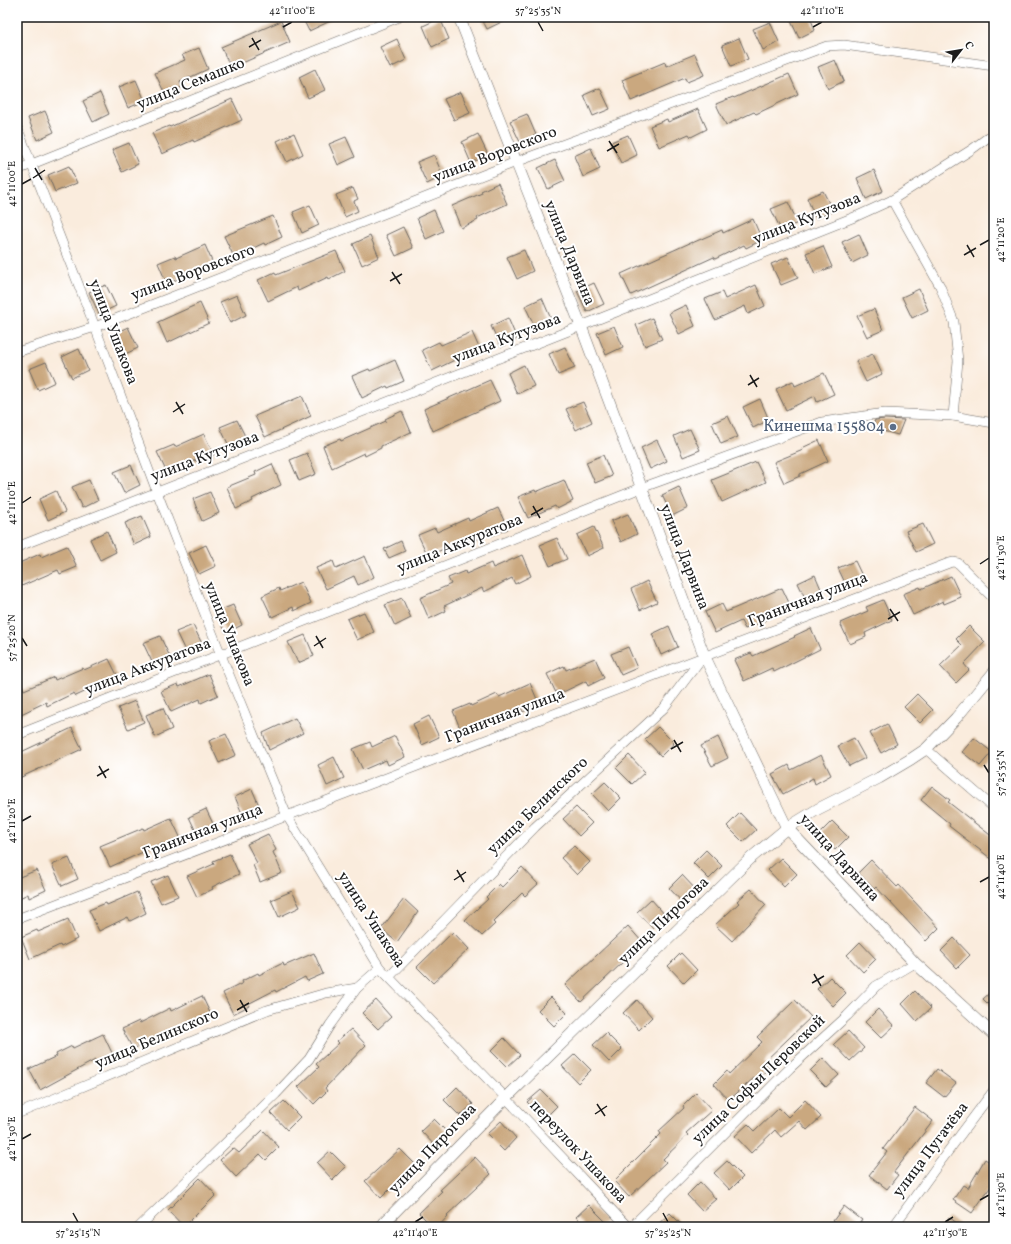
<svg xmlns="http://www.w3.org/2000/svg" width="1011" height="1244" font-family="Vollkorn,serif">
  <rect width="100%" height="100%" fill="#fff"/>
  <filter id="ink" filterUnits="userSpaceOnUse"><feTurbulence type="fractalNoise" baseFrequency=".025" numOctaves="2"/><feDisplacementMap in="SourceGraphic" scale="8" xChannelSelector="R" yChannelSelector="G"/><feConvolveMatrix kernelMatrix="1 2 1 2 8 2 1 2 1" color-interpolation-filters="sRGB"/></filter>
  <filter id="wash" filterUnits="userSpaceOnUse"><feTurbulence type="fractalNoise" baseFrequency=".012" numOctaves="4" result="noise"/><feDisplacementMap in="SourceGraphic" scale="16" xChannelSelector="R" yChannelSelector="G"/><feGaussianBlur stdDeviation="0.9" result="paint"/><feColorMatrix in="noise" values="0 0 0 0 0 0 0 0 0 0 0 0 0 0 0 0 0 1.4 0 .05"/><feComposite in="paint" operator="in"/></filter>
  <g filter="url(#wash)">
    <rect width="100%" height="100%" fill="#faecdd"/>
    <g id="blocks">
      <!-- building -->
      <g fill="#caa87f">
        <polygon points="302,17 339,17 309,31"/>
        <polygon points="481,17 512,17 487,29"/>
        <polygon points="789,17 810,17 815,30 799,38"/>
        <polygon points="440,18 449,39 432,47 423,26"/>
        <polygon points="281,21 290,42 231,68 221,47"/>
        <polygon points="770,22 779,42 763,50 753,29"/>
        <polygon points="739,38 748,59 731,66 722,45"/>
        <polygon points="397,39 406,60 390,68 380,47"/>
        <polygon points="199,48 208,69 180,82 182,87 165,94 155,73 185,60 182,55"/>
        <polygon points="695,54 704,75 687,82 685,78 631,101 622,80 665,62 666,66"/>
        <polygon points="835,60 844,81 828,89 818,67"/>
        <polygon points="315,69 325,90 308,98 299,77"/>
        <polygon points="789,74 798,94 756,114 754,112 726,125 716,104 733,97 734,98"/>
        <polygon points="136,80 145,101 128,108 119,87"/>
        <polygon points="600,88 610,109 593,116 584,95"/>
        <polygon points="461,92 470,113 454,120 444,99"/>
        <polygon points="100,93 109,114 93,122 83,101"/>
        <polygon points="232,99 242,120 194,142 193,140 162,154 152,133 169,126 170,127"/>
        <polygon points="698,109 707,129 691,137 689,134 659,147 650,126 667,119 668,122"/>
        <polygon points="45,111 54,132 37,140 28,118"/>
        <polygon points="527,114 536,135 520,142 510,121"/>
        <polygon points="294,133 303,154 287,162 277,141"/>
        <polygon points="478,134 488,155 471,163 462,142"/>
        <polygon points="628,135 637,155 621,163 611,142"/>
        <polygon points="346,137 355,157 338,165 329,144"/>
        <polygon points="129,143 138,164 122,172 112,150"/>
        <polygon points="591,148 600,169 583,177 574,156"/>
        <polygon points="434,155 443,176 427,184 417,162"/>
        <polygon points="555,160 565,181 548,189 538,168"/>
        <polygon points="69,166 77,183 55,192 48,175"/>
        <polygon points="874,170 883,191 866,199 857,178"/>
        <polygon points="498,183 507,204 477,218 478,220 461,228 452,206 482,193 481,191"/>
        <polygon points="353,188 358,199 354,201 358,211 345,217 336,195"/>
        <polygon points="823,191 833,211 816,219 807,198"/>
        <polygon points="788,202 798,223 781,230 771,209"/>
        <polygon points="310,205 319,225 302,233 293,212"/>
        <polygon points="434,210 443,231 426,239 417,218"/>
        <polygon points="273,216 282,237 265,245 264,243 234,257 224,236"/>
        <polygon points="753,219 762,240 746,248 744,245 715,259 714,257 631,295 621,274 692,242 692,243 722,230 723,233"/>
        <polygon points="403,227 413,248 396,256 386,235"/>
        <polygon points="859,234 868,255 852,263 842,242"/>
        <polygon points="370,236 379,257 362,265 353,244"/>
        <polygon points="205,245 214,266 198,273 196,271 167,284 158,263 175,256 176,258"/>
        <polygon points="823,246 832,267 815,274 806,253"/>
        <polygon points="524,250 533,271 517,279 507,257"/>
        <polygon points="336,251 345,271 329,279 328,277 298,291 297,287 268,301 258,280 275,272 276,275"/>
        <polygon points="788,257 798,278 781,285 771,264"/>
        <polygon points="594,283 604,304 587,312 577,291"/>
        <polygon points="106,285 116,306 99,314 89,292"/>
        <polygon points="756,285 765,306 748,314 745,306 715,320 705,299 722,292 725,299"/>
        <polygon points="919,289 928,310 912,318 902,297"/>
        <polygon points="237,295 246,315 230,323 220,302"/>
        <polygon points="542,298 551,319 535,327 525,306"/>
        <polygon points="200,303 209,323 167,343 158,322"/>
        <polygon points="686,305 695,326 679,334 669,313"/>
        <polygon points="874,309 883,330 867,337 857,316"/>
        <polygon points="508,318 517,339 501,347 491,326"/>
        <polygon points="652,318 662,339 645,346 636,325"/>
        <polygon points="614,326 623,347 606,355 597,333"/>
        <polygon points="128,327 138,348 121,356 111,335"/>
        <polygon points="472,332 481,352 465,360 463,356 432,371 422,350 439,342 441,345"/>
        <polygon points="565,347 575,368 558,375 549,354"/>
        <polygon points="79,349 88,370 72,378 62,357"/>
        <polygon points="873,354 882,374 866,382 856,361"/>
        <polygon points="395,360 404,381 388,388 387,386 362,398 352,376 369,369 370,371"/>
        <polygon points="46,362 55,382 38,390 29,369"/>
        <polygon points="524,365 534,386 517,394 508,373"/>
        <polygon points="824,373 834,394 817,402 815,396 786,410 776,389 793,381 795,386"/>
        <polygon points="490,380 500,401 433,431 424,409"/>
        <polygon points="302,396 311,416 265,437 255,416"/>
        <polygon points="760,399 769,420 753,428 743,407"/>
        <polygon points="583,402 592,422 576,430 566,409"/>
        <polygon points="402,411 411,432 381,446 381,448 365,456 364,453 332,468 323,446 340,439 341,441 386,421 385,419"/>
        <polygon points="728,416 738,437 721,444 712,423"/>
        <polygon points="885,419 904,420 898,435 872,428 875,420"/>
        <polygon points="237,420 247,440 230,448 220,427"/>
        <polygon points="690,429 700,450 683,457 674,436"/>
        <polygon points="204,434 214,455 197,462 196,460 167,473 157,452 174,445 175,447"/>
        <polygon points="657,440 667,461 650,469 641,448"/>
        <polygon points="819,440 828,461 800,474 800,476 784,483 774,462 803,450 802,448"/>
        <polygon points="307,453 316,474 299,481 290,460"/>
        <polygon points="603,455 612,476 595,483 586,462"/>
        <polygon points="756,462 766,482 722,502 712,480"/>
        <polygon points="272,464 281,485 252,499 253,501 236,509 227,487 256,475 255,472"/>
        <polygon points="131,465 140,485 124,493 114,472"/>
        <polygon points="89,480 98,500 82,508 72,487"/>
        <polygon points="564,480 573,501 557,509 555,506 528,518 518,497 535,490 536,492"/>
        <polygon points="679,487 688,508 672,516 662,495"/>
        <polygon points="56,491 65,512 48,520 39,499"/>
        <polygon points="210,492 219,513 202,521 193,499"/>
        <polygon points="498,508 508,529 491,536 490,533 461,547 459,542 428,556 418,535 435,528 437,532 468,518 469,521"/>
        <polygon points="628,514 637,534 621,542 611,521"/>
        <polygon points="142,516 151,537 134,545 125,523"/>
        <polygon points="923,524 933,544 916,552 906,531"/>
        <polygon points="594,527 604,548 587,556 577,535"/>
        <polygon points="107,531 116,552 100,560 90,539"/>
        <polygon points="557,538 567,559 550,566 540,545"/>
        <polygon points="401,541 405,551 389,558 384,549"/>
        <polygon points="206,545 216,566 199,574 189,553"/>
        <polygon points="67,546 77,567 60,574 58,570 17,588 17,564 40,554 41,557"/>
        <polygon points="522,555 531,576 515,584 512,578 484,592 482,588 444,606 446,611 429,619 420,598 451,584 448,578 465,571 466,574 491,563 493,568"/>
        <polygon points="365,556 374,577 358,585 354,576 326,589 316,568 333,561 336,569"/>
        <polygon points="855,561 865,582 848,589 838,568"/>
        <polygon points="815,575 824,596 808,604 798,583"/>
        <polygon points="951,576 961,597 944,604 943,601 913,615 903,594 920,587 921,589"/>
        <polygon points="647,581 657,602 640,610 631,589"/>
        <polygon points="301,582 311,603 294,611 293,607 272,617 262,596 279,588 280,591"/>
        <polygon points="782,588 792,609 745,629 741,621 715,633 705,612 722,604 726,612"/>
        <polygon points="402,598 411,618 395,626 385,605"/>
        <polygon points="883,600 892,620 865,633 866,637 850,644 840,623 868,611 866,607"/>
        <polygon points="233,605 242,625 226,633 216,612"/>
        <polygon points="364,612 374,632 357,640 347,619"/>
        <polygon points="193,625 203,646 186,653 176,632"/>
        <polygon points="669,626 678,647 661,655 652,634"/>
        <polygon points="969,626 985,642 964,664 969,670 956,683 940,666 962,645 956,639"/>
        <polygon points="811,628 820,649 774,672 772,668 744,681 734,660 751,653 753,656 795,637 794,636"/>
        <polygon points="305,635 314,656 298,663 288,642"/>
        <polygon points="160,636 170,657 153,664 143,643"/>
        <polygon points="628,647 637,668 621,675 611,654"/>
        <polygon points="595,658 604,678 588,686 586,681 557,695 547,674 564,666 566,670"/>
        <polygon points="109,659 119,679 102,687 101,684 76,696 74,693 47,706 46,702 17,716 17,675 24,690 54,677 55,680 83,668 84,670"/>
        <polygon points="209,674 218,695 201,703 200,699 171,712 161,691 178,684 179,687"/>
        <polygon points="530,683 539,704 523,712 521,708 490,723 489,720 462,733 453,711 470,704 471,706 497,694 499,697"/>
        <polygon points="917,694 933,710 920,723 904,707"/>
        <polygon points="135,701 144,722 128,729 118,708"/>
        <polygon points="163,708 172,729 155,737 146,715"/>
        <polygon points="429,716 439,737 422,745 413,724"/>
        <polygon points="295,718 303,733 269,750 263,733"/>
        <polygon points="887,724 897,744 881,753 870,733"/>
        <polygon points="658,727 674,743 661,756 645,739"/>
        <polygon points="72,728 82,749 17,779 17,754"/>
        <polygon points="226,734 236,755 219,763 209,741"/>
        <polygon points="395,736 405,757 388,765 386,760 363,770 353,749 370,742 372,747"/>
        <polygon points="718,737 728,758 712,766 701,746"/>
        <polygon points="854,738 865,758 849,766 838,746"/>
        <polygon points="974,738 992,752 980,766 962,752"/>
        <polygon points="629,755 645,772 632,784 616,768"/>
        <polygon points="821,755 831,775 815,784 813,778 783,794 772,774 789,765 791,770"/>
        <polygon points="334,757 344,778 327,786 318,765"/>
        <polygon points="605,782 621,798 608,811 592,794"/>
        <polygon points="932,786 950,800 948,802 994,838 994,861 949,826 950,824 921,800"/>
        <polygon points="252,789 261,810 244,818 235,797"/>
        <polygon points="576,807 592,823 579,836 563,819"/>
        <polygon points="206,809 216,830 199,838 189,817"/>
        <polygon points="740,813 756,830 743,842 727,826"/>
        <polygon points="171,818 181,839 164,846 163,843 110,867 100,846 143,828 144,830"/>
        <polygon points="832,821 848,837 835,850 819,834"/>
        <polygon points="268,834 276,850 273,852 282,873 260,882 253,865 257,863 247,844"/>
        <polygon points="574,846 590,862 577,875 561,858"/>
        <polygon points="706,850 722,866 709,879 693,863"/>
        <polygon points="230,854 239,874 212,887 213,889 197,897 187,876 214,864 213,861"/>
        <polygon points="69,858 78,879 62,886 52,865"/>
        <polygon points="781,858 797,874 784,887 768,870"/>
        <polygon points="871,860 897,887 899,885 939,928 926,941 876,887 874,889 858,873"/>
        <polygon points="522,867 538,884 525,896 522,893 493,922 495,924 482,936 465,920 488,899 486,897 499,884 502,887"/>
        <polygon points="37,870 46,890 29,898 28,894 17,899 17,878"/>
        <polygon points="168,875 178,896 161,903 151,882"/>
        <polygon points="682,875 698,892 685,905 669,888"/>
        <polygon points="751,889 766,905 732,941 715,925 739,903 737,901"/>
        <polygon points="292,891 300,907 279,917 271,900"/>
        <polygon points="137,892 146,913 130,921 128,917 99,931 89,910 106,903 107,905"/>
        <polygon points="404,899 418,912 397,942 381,929"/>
        <polygon points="651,899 666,916 653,929 637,912"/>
        <polygon points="68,919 77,939 61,947 60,945 30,959 21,937 37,930 38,932"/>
        <polygon points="628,926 643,943 581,1002 565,985"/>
        <polygon points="453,932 469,949 433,983 417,967"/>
        <polygon points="954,938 970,955 957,968 941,951"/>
        <polygon points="860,942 876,959 863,972 847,955"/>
        <polygon points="314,953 323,974 307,981 305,977 276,992 275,990 248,1004 249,1006 233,1014 223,993 243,983 242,981 258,973 259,975 283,963 284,966"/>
        <polygon points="681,953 697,970 684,983 668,966"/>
        <polygon points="830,977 846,993 833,1006 817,989"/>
        <polygon points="994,989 994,1010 983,999"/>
        <polygon points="915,991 931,1008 917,1021 902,1004"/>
        <polygon points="202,996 212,1017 195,1025 194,1022 163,1037 162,1035 133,1049 122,1029 139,1021 140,1023 170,1008 171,1011"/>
        <polygon points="551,997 567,1013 554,1026 538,1010"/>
        <polygon points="376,1000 391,1017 378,1029 362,1013"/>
        <polygon points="637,1000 652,1017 639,1030 623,1013"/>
        <polygon points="795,1000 811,1017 764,1062 769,1068 756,1080 754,1078 729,1100 714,1084 727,1071 729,1074 762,1042 757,1037"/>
        <polygon points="878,1009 894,1026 881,1038 865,1022"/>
        <polygon points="351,1029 366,1045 325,1088 327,1091 314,1104 298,1087 319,1067 316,1064 339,1043 337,1041"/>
        <polygon points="848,1031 864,1048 850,1061 834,1044"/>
        <polygon points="606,1033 622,1049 609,1062 593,1045"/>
        <polygon points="103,1034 113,1055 97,1063 95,1060 40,1090 29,1069 57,1056 56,1054 72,1046 73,1048"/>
        <polygon points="504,1038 520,1055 507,1067 491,1051"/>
        <polygon points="575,1054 591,1070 578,1083 562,1066"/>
        <polygon points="823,1058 839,1075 826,1087 810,1071"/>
        <polygon points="937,1069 956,1083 944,1097 926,1083"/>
        <polygon points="457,1087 473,1104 460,1116 444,1100"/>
        <polygon points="541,1090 557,1106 544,1119 527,1102"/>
        <polygon points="696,1093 712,1110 686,1133 688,1135 663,1159 666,1162 629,1197 614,1181 661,1134 659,1131 684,1108 683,1106"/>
        <polygon points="805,1100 821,1117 807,1130 799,1121 781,1137 775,1130 751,1153 735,1136 748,1124 755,1131 779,1108 788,1117"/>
        <polygon points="284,1101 300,1117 287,1130 271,1113"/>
        <polygon points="915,1107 933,1121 894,1172 898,1175 887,1189 869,1175 887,1152 883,1149"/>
        <polygon points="434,1119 450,1135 437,1148 421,1131"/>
        <polygon points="501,1121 516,1138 504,1151 487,1134"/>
        <polygon points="263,1130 279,1147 266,1160 260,1154 236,1177 220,1160 233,1148 239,1153"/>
        <polygon points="400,1149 416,1165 403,1178 402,1177 381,1198 365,1181"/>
        <polygon points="330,1151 346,1167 333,1180 317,1163"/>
        <polygon points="475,1157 491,1174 447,1215 448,1216 438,1227 433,1227 419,1213 442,1191 440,1190"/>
        <polygon points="985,1159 994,1165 994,1182 972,1213 953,1200 963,1185 968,1188"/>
        <polygon points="727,1161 743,1177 730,1190 714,1173"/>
        <polygon points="200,1178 216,1195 184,1227 168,1210"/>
        <polygon points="700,1182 716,1199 702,1211 687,1195"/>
        <polygon points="589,1205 605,1221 599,1227 585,1227 576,1217"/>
        <polygon points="844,1206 862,1220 857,1227 841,1227 833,1221"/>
        <polygon points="670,1213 684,1227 655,1227"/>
        <polygon points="949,1217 962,1227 942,1227"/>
      </g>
    </g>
  </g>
  <g filter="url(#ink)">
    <use href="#blocks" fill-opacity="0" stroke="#6a6560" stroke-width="1"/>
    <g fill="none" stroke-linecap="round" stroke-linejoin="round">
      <defs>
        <g id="minor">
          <polyline points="17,127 95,327 157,492 221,655 287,816 380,968 506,1098 628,1227"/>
          <polyline points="17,170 399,17"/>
          <polyline points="892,200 940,286 954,322 958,361 953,416"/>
          <polyline points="17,352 95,327 516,162 827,46 844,45 994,66"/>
          <polyline points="17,547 581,326 857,216 892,200 971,150 994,133"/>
          <polyline points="17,735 641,488 822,422 885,413 953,416 994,423"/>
          <polyline points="926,749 994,808"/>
          <polyline points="17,919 949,563 953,562 958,563 994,599"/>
          <polyline points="389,977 535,827 664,708 704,655"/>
          <polyline points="17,1114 267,1010 326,993 357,988"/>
          <polyline points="139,1227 276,1094 309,1059 330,1025 357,988 380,968"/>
          <polyline points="631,1227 790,1068 847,1016 876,986 915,963"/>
          <polyline points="893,1227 937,1166 994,1090"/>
        </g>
        <g id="tertiary">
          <polyline points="459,17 581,326 704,655 787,828 915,963 994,1035"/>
          <polyline points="380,1227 506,1098 752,857 787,828 818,809 879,778 911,759 926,749 956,718 994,672"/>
        </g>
      </defs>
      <!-- minor casing -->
      <use href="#minor" stroke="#6a6560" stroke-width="10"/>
      <!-- tertiary casing -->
      <use href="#tertiary" stroke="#6a6560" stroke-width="12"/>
      <!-- minor -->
      <use href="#minor" stroke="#fff" stroke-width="9"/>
      <!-- tertiary -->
      <use href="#tertiary" stroke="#fff" stroke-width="11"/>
    </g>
  </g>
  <!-- ticks -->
  <path fill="none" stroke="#1c1c1c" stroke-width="1.5" d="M538,22L543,31M283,27L292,22M813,27L822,22M252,38L259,50M249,47L261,40M609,141L617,153M607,151L619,144M35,168L42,180M33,178L45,170M22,184L31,179M967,245L974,257M980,245L989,240M964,255L976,248M392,272L400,284M390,281L402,274M750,375L757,387M748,385L759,378M176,402L183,414M173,412L185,404M22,503L31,497M533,506L540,518M531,515L543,508M980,564L989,558M890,609L898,621M888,619L900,612M316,636L323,648M22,638L27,646M314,646L326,638M674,740L681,752M671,749L683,742M984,765L989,773M99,766L106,778M97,776L109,769M22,821L31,816M457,870L464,882M454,880L466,872M980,882L989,877M814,974L821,986M812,983L824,976M240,1000L247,1012M237,1010L249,1003M597,1104L605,1116M595,1114L607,1106M22,1139L31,1134M980,1200L989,1195M73,1213L78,1222M663,1213L668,1222M415,1222L423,1217M945,1222L953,1217"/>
  <!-- markers -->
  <circle fill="#5c6f8a" stroke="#fff" stroke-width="1.5" cx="893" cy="427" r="4"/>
  <g text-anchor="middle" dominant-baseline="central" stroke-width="4" stroke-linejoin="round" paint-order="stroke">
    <!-- street labels -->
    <g font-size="16" fill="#1c1c1c" stroke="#fff">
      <text transform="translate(191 84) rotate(-22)">улица Семашко</text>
      <text transform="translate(495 155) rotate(-21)">улица Воровского</text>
      <text transform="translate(807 219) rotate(-22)">улица Кутузова</text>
      <text transform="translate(569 253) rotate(68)">улица Дарвина</text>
      <text transform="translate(193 273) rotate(-21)">улица Воровского</text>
      <text transform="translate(113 332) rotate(69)">улица Ушакова</text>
      <text transform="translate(507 339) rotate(-21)">улица Кутузова</text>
      <text transform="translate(205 457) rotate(-21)">улица Кутузова</text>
      <text transform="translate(460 544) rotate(-22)">улица Аккуратова</text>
      <text transform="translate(684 557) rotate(69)">улица Дарвина</text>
      <text transform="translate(808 600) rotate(-21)">Граничная улица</text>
      <text transform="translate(229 634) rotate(68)">улица Ушакова</text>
      <text transform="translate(148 667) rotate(-21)">улица Аккуратова</text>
      <text transform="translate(505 716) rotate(-21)">Граничная улица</text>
      <text transform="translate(538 806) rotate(-44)">улица Белинского</text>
      <text transform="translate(203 832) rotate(-21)">Граничная улица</text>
      <text transform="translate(839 858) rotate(48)">улица Дарвина</text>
      <text transform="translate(371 920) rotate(57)">улица Ушакова</text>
      <text transform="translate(664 921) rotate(-44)">улица Пирогова</text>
      <text transform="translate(157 1039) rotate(-23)">улица Белинского</text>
      <text transform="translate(759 1080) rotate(-44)">улица Софьи Перовской</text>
      <text transform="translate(433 1149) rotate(-46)">улица Пирогова</text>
      <text transform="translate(931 1150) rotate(-53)">улица Пугачёва</text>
      <text transform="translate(578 1152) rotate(47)">переулок Ушакова</text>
    </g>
    <!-- service labels -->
    <g font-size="16" fill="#4e5e75" stroke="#fff" text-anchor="end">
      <text x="885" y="427">Кинешма 155804</text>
    </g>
  </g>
  <!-- margin -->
  <rect width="1011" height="1244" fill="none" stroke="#fff" stroke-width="44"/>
  <!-- north arrow -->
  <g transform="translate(961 50) rotate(59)" stroke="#ffffff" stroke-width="3" paint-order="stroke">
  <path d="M0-3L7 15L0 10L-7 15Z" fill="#1c1c1c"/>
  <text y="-6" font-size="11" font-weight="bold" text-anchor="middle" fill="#1c1c1c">С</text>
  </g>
  <rect x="22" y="22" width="967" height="1200" fill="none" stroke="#1c1c1c" stroke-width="1.5"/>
  <g font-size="10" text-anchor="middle" fill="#1c1c1c">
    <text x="292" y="14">42°11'00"E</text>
    <text x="538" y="14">57°25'35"N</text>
    <text x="822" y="14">42°11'10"E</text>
    <text transform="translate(11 184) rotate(-90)" y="4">42°11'00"E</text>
    <text transform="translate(1000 240) rotate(-90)" y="4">42°11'20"E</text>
    <text transform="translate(11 503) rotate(-90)" y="4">42°11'10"E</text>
    <text transform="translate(1000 558) rotate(-90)" y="4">42°11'30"E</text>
    <text transform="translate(11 638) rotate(-90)" y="4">57°25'20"N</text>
    <text transform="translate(1000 773) rotate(-90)" y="4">57°25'35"N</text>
    <text transform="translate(11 821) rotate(-90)" y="4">42°11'20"E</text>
    <text transform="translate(1000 877) rotate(-90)" y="4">42°11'40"E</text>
    <text transform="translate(11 1139) rotate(-90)" y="4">42°11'30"E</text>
    <text transform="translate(1000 1195) rotate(-90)" y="4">42°11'50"E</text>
    <text x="78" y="1236">57°25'15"N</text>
    <text x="415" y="1236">42°11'40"E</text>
    <text x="668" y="1236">57°25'25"N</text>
    <text x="945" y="1236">42°11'50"E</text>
  </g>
</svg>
